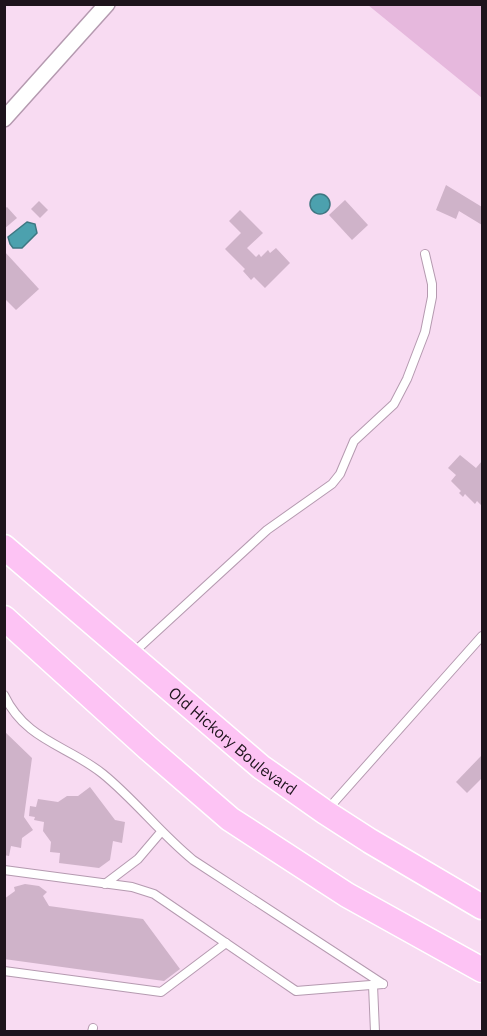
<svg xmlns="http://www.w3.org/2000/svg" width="487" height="1036" font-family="'IBM Plex Sans',sans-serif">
  <rect width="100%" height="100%" fill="#f8dbf2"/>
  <!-- green -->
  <polygon fill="#e6b8dd" points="368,5 482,5 482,98"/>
  <!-- water -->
  <g fill="#4ca1ae" stroke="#3e7782" stroke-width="1.5">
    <circle cx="320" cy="204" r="10"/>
    <polygon points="27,222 35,224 37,233 22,248 13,248 10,244 8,237"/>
  </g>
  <!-- building -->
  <g fill="#cfb3c9">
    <polygon points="446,185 482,207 482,225 459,211 456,219 436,210"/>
    <polygon points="345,200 368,225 352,240 329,215"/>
    <polygon points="39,201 48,210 40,218 31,209"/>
    <polygon points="7,207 17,218 4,229 4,209"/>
    <polygon points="240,210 263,233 247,248 256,257 259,254 261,257 268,250 270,253 276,248 290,263 265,288 254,277 251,280 243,271 245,269 225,249 241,233 229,221"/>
    <polygon points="4,251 39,289 16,310 4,298"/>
    <polygon points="460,455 476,468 482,461 482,506 477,501 475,504 465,494 463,497 459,493 461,491 451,481 456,475 448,468"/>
    <polygon points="4,731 32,758 24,817 33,830 22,838 21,848 11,846 9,856 4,855"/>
    <polygon points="482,755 482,778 467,793 456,782"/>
    <polygon points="90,787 115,820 125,822 122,843 113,841 110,860 99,868 59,863 60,853 50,852 51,842 43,831 44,822 34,820 35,817 29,816 30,806 36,807 38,799 58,802 67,796 78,796"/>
    <polygon points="25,884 39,886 47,892 43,896 49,906 143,919 180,969 164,981 4,959 4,899 15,891 14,887"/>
  </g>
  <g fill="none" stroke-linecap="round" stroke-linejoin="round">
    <defs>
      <g id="service">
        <polyline points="133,653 267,530 332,484 340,474 354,441 394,404 407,379 425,332 432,297 432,284 425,254"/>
        <path d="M4,695C26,741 67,745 103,774C135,800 160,833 193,860L383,984"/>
        <polyline points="328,809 482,636"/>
        <polyline points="4,870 132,887 154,894 296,991 383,984"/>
        <polyline points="105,884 138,859 161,832"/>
        <polyline points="4,971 161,992 226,943"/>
        <polyline points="373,985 375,1032"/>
        <polyline points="92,1032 93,1028"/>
      </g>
      <polyline id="minor" points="4,119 107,4"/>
      <g id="primary">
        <path id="s1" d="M4,547L261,767L325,812L370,841L482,907"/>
        <polyline points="4,618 149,749 230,819 347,895 482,970"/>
      </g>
    </defs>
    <!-- service casing -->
    <use href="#service" stroke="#b59ab0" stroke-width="10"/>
    <!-- minor casing -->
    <use href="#minor" stroke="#b59ab0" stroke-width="18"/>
    <!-- primary casing -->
    <use href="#primary" stroke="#fff" stroke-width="27"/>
    <!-- service -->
    <use href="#service" stroke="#fff" stroke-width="8"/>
    <!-- minor -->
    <use href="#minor" stroke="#fff" stroke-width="15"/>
    <!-- primary -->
    <use href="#primary" stroke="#fdc3f4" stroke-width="24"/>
  </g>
  <g text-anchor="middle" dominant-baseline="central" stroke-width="6" stroke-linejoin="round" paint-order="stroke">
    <!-- street labels -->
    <g font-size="16" fill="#1e141c" stroke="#f8dbf2">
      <text stroke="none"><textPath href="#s1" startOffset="300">Old Hickory Boulevard</textPath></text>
    </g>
  </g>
  <!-- border -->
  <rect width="487" height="1036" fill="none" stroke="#1e141c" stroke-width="12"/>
</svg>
